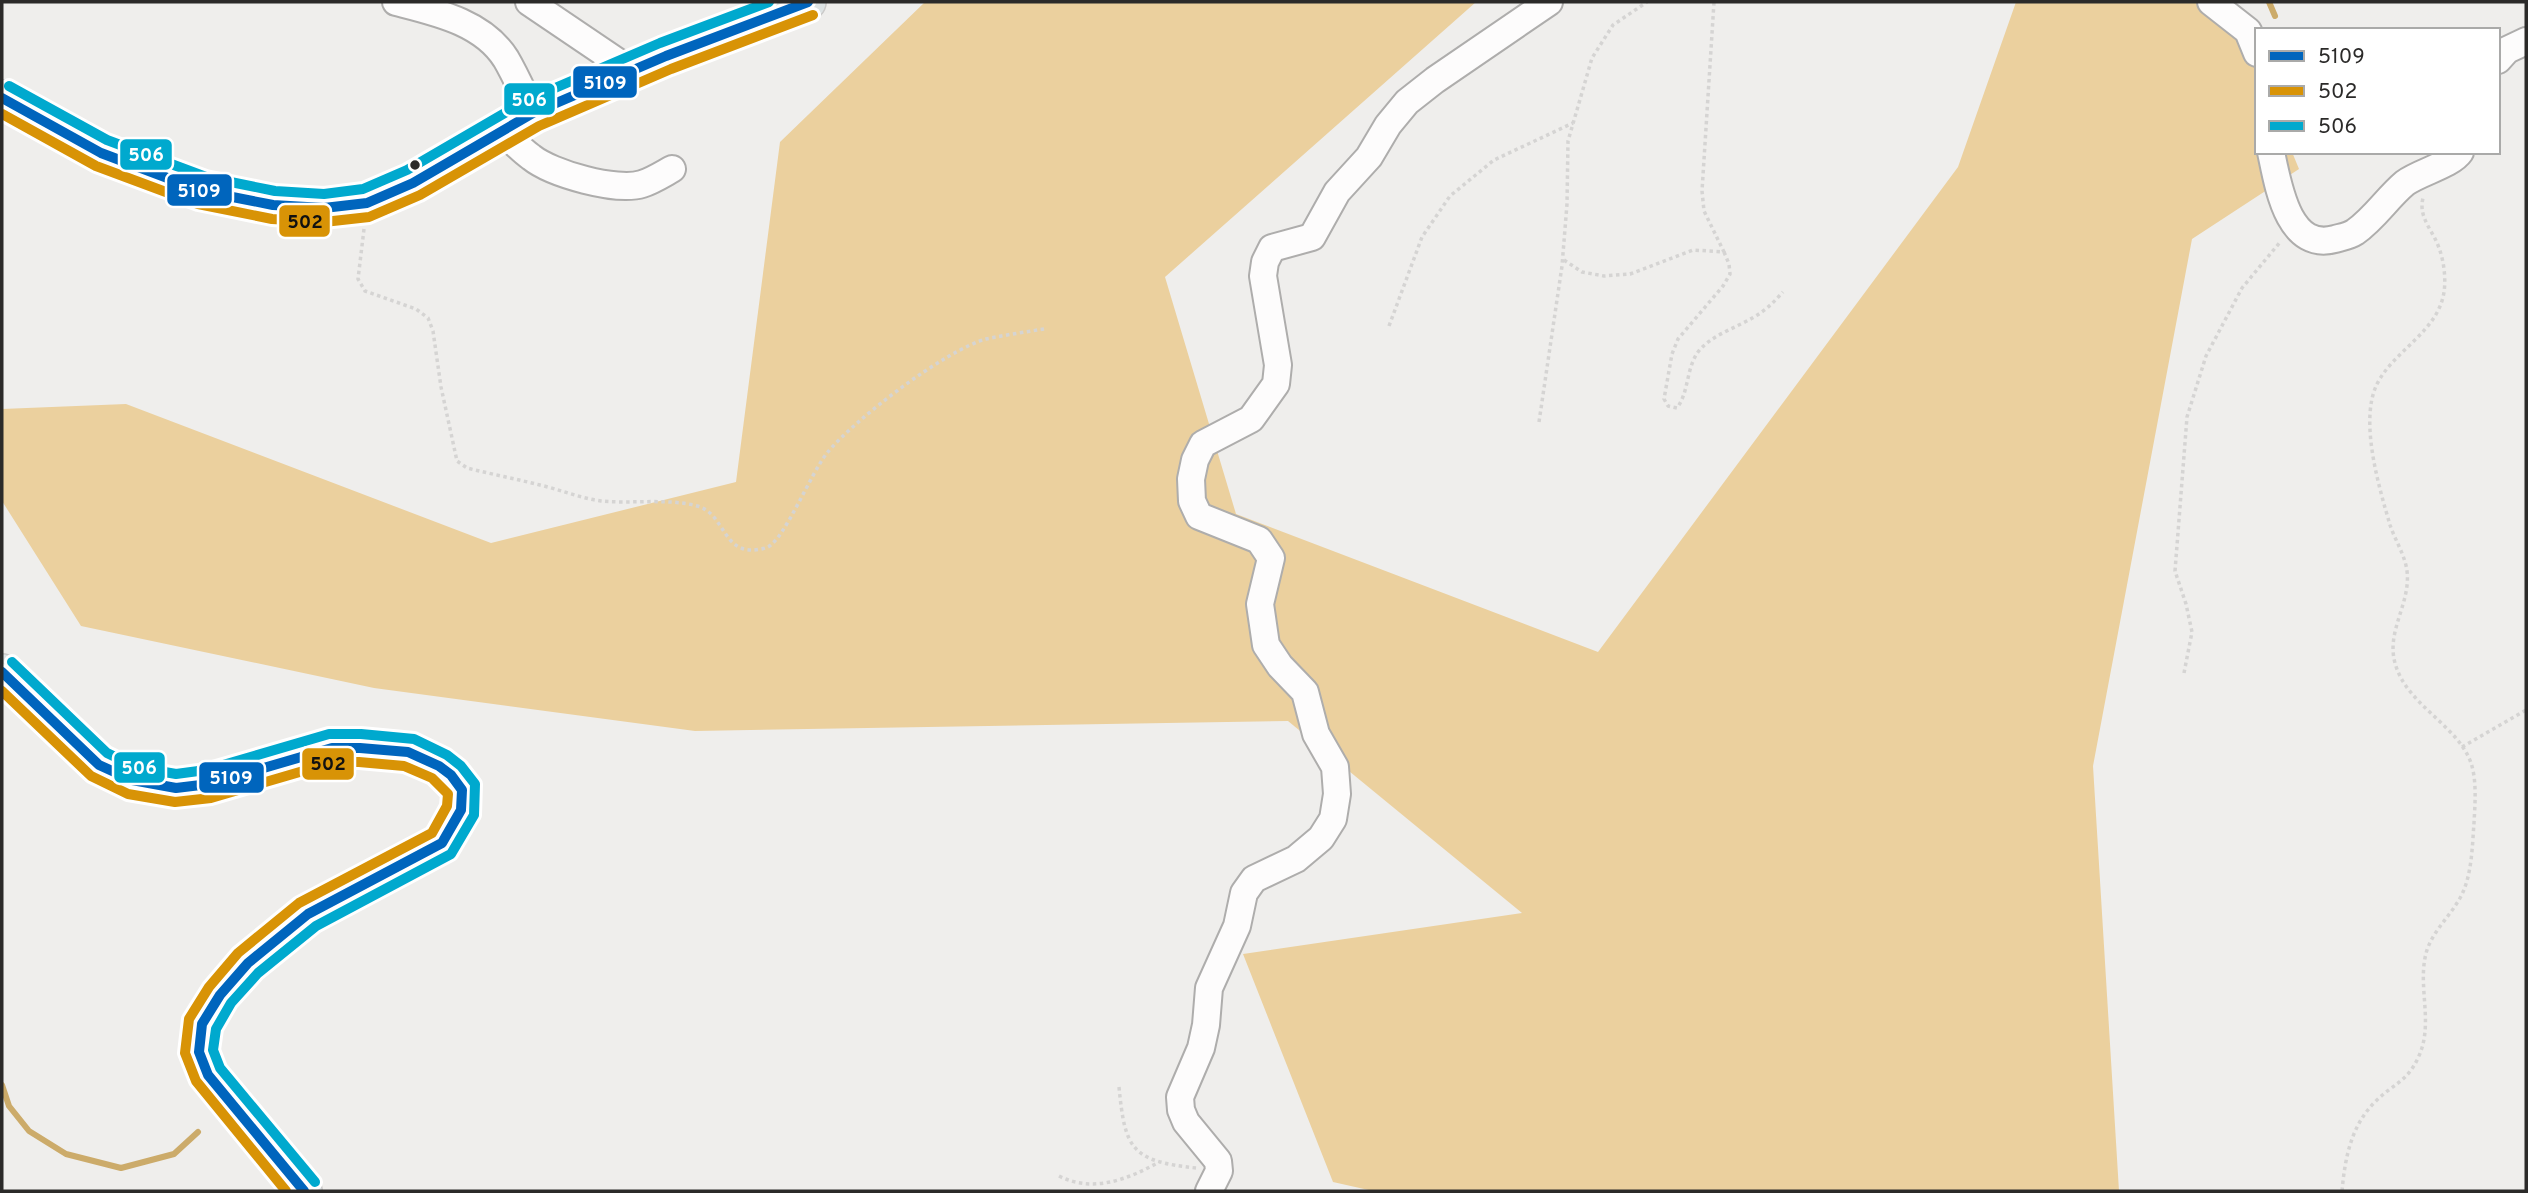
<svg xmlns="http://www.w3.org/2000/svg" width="2528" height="1193" font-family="Overpass,sans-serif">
  <rect width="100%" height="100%" fill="#efeeec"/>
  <!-- forest -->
  <polygon fill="#ebd09e" points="925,2 1476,2 1165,277 1236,514 1598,652 1958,167 2016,2 2226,2 2257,72 2257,152 2292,152 2299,169 2192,239 2093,766 2119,1191 1373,1191 1333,1182 1243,954 1522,913 1288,721 695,731 374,688 81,626 2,501 2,409 126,404 491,543 736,482 780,142"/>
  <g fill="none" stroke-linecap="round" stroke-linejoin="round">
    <!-- stream -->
    <g stroke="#ccab6a" stroke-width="6">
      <polyline points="2269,2 2275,16"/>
      <polyline points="2,1085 9,1106 29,1131 66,1154 121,1168 174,1154 198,1132"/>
    </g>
    <defs>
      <g id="minor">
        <path d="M396,2C435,12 483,22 506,59C516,76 524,95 533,113"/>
        <polyline points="529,2 631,71"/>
        <polyline points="2211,2 2248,31 2257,53"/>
        <polyline points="2498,60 2507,50 2526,41"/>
        <path d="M502,131C512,140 521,150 531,157C552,174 617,192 642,184C652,181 663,174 672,169"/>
        <path d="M2271,152C2278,185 2288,252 2335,239C2342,237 2349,236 2355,232C2375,218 2387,198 2405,183C2420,172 2451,165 2460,152"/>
        <polyline points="1209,1191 1219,1171 1218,1161 1186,1122 1181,1110 1180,1097 1201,1048 1206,1025 1209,988 1237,926 1244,893 1254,879 1296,859 1321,838 1333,819 1337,794 1335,767 1316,734 1305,692 1280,666 1266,645 1260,604 1271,558 1259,540 1199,516 1192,501 1191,479 1195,460 1203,444 1251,419 1276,384 1278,365 1263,276 1265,262 1272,248 1312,237 1337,192 1369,157 1388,125 1407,102 1435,80 1549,2"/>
      </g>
      <g id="major">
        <polyline points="2,98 101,153 202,191 273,205 324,208 367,203 413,183 533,113 666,56 808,2"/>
        <polyline points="2,672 99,765 132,780 176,788 209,784 332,748 360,748 408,752 439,766 451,775 462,790 461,810 442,843 308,914 248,963 220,995 202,1024 199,1052 208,1075 304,1191"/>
      </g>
    </defs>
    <!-- minor casing -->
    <use href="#minor" stroke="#aeadac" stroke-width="30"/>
    <!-- major casing -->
    <use href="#major" stroke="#cbcac9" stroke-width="38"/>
    <!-- path -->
    <g stroke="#d5d4d3" stroke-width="3.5" stroke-dasharray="3.5 3.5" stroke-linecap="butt">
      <path d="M364,229L358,279L365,291L416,309L428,318L433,331L441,387L457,461L467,468C491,474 516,479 540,485C561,490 580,498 601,501C631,504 669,498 697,506C724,513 722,550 752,550C756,550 764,549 768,547C785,538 811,473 827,453C855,419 944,351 986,339C1005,335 1025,332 1044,329"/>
      <path d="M1724,252L1729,264L1730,274L1723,286L1678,339L1672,354L1664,399L1668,406L1677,408C1689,392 1686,369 1698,352C1711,335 1736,328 1754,317C1766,310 1774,302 1783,292"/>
      <polyline points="1564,260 1582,272 1604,276 1630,274 1693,250 1724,252 1704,211 1702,191 1714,2"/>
      <polyline points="1389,326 1422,237 1450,196 1494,160 1573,123"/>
      <polyline points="1539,422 1562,266 1567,204 1568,141 1592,58 1613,25 1647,2"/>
      <polyline points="2184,673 2192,632 2186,604 2175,571 2187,417 2206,356 2242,288 2281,241"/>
      <polyline points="2462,747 2526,710"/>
      <path d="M1119,1087C1125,1149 1131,1161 1196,1168"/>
      <path d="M1059,1176C1092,1193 1127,1180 1159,1162"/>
      <path d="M2342,1191C2345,1158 2351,1125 2376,1101C2393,1084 2407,1082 2418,1058C2435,1023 2416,985 2427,950C2433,932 2447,919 2457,903C2472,881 2472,849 2474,823C2475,804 2477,781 2471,763C2458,725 2406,705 2395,663C2386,631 2411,603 2407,571C2405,555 2395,540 2390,525C2379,487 2359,421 2377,384C2394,350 2438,332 2444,292C2446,279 2444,261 2439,248C2433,230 2418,218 2423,198"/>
    </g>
    <!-- minor -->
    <use href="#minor" stroke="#fdfcfc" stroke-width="26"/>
    <!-- major -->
    <use href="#major" stroke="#dde3e4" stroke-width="35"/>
    <defs>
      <g id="bus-1">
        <polyline points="2,98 101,153 202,191 273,205 324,208 367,203 413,183 533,113 666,56 808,2"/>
        <polyline points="2,672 99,765 132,780 176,788 209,784 332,748 360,748 408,752 439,766 451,775 462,790 461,810 442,843 308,914 248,963 220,995 202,1024 199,1052 208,1075 304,1191"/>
      </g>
      <g id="bus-2">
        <polyline points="2,114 96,166 198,204 272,219 324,222 369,217 420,195 539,126 671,69 813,15"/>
        <polyline points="2,691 91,776 128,794 175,802 211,798 334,762 359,762 404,766 432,778 448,794 447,806 432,833 299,903 238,953 209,987 189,1019 185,1053 196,1081 286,1191"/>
      </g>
      <g id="bus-3">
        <polyline points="9,86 107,140 206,177 275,191 324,194 363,189 407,170 527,100 660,43 769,2"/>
        <polyline points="12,662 107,753 136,767 176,774 206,770 329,734 361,734 414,739 447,755 461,766 475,784 474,815 451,854 316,926 258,973 231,1003 216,1029 213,1050 220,1068 315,1182"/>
      </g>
    </defs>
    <!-- bus-1 casing -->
    <use href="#bus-1" stroke="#fff" stroke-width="16"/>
    <!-- bus-2 casing -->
    <use href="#bus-2" stroke="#fff" stroke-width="16"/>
    <!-- bus-3 casing -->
    <use href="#bus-3" stroke="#fff" stroke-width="16"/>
    <!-- bus-1 -->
    <use href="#bus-1" stroke="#0065bd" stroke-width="10"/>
    <!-- bus-2 -->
    <use href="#bus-2" stroke="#d89306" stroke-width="10"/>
    <!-- bus-3 -->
    <use href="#bus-3" stroke="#00a9ce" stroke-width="10"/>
  </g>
  <!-- markers -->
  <circle fill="#2b2a29" stroke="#fff" stroke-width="2.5" cx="415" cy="165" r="6"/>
  <g stroke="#fff" stroke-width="2.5">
    <rect x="572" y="65" width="66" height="34" rx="7" fill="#0065bd"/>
    <rect x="503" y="82" width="53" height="34" rx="7" fill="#00a9ce"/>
    <rect x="119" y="138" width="54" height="33" rx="7" fill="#00a9ce"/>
    <rect x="166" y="173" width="67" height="34" rx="7" fill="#0065bd"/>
    <rect x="278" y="204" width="53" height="34" rx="7" fill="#d89306"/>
    <rect x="301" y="747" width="54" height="34" rx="7" fill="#d89306"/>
    <rect x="113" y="751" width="53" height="33" rx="7" fill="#00a9ce"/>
    <rect x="198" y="761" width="67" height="33" rx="7" fill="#0065bd"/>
  </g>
  <g font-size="19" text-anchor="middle" font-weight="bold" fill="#fff">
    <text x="605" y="89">5109</text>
    <text x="529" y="106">506</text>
    <text x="146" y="161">506</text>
    <text x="199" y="197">5109</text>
    <text x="139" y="774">506</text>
    <text x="231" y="784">5109</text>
  </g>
  <g font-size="19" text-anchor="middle" font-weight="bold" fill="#111">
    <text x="305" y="228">502</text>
    <text x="328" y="770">502</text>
  </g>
  <!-- border -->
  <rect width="2528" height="1193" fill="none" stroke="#2b2a29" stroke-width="7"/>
  <!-- legend -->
  <rect x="2255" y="28" width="245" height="126" fill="#ffffff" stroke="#aaaaa9" stroke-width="2"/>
  <rect x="2269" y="51" width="35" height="10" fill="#0065bd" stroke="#aaaaa9" stroke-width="2"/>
  <text x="2318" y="63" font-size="21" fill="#2b2a29">5109</text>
  <rect x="2269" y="86" width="35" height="10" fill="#d89306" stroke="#aaaaa9" stroke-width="2"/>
  <text x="2318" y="98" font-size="21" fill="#2b2a29">502</text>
  <rect x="2269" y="121" width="35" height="10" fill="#00a9ce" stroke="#aaaaa9" stroke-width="2"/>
  <text x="2318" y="133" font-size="21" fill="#2b2a29">506</text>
</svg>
